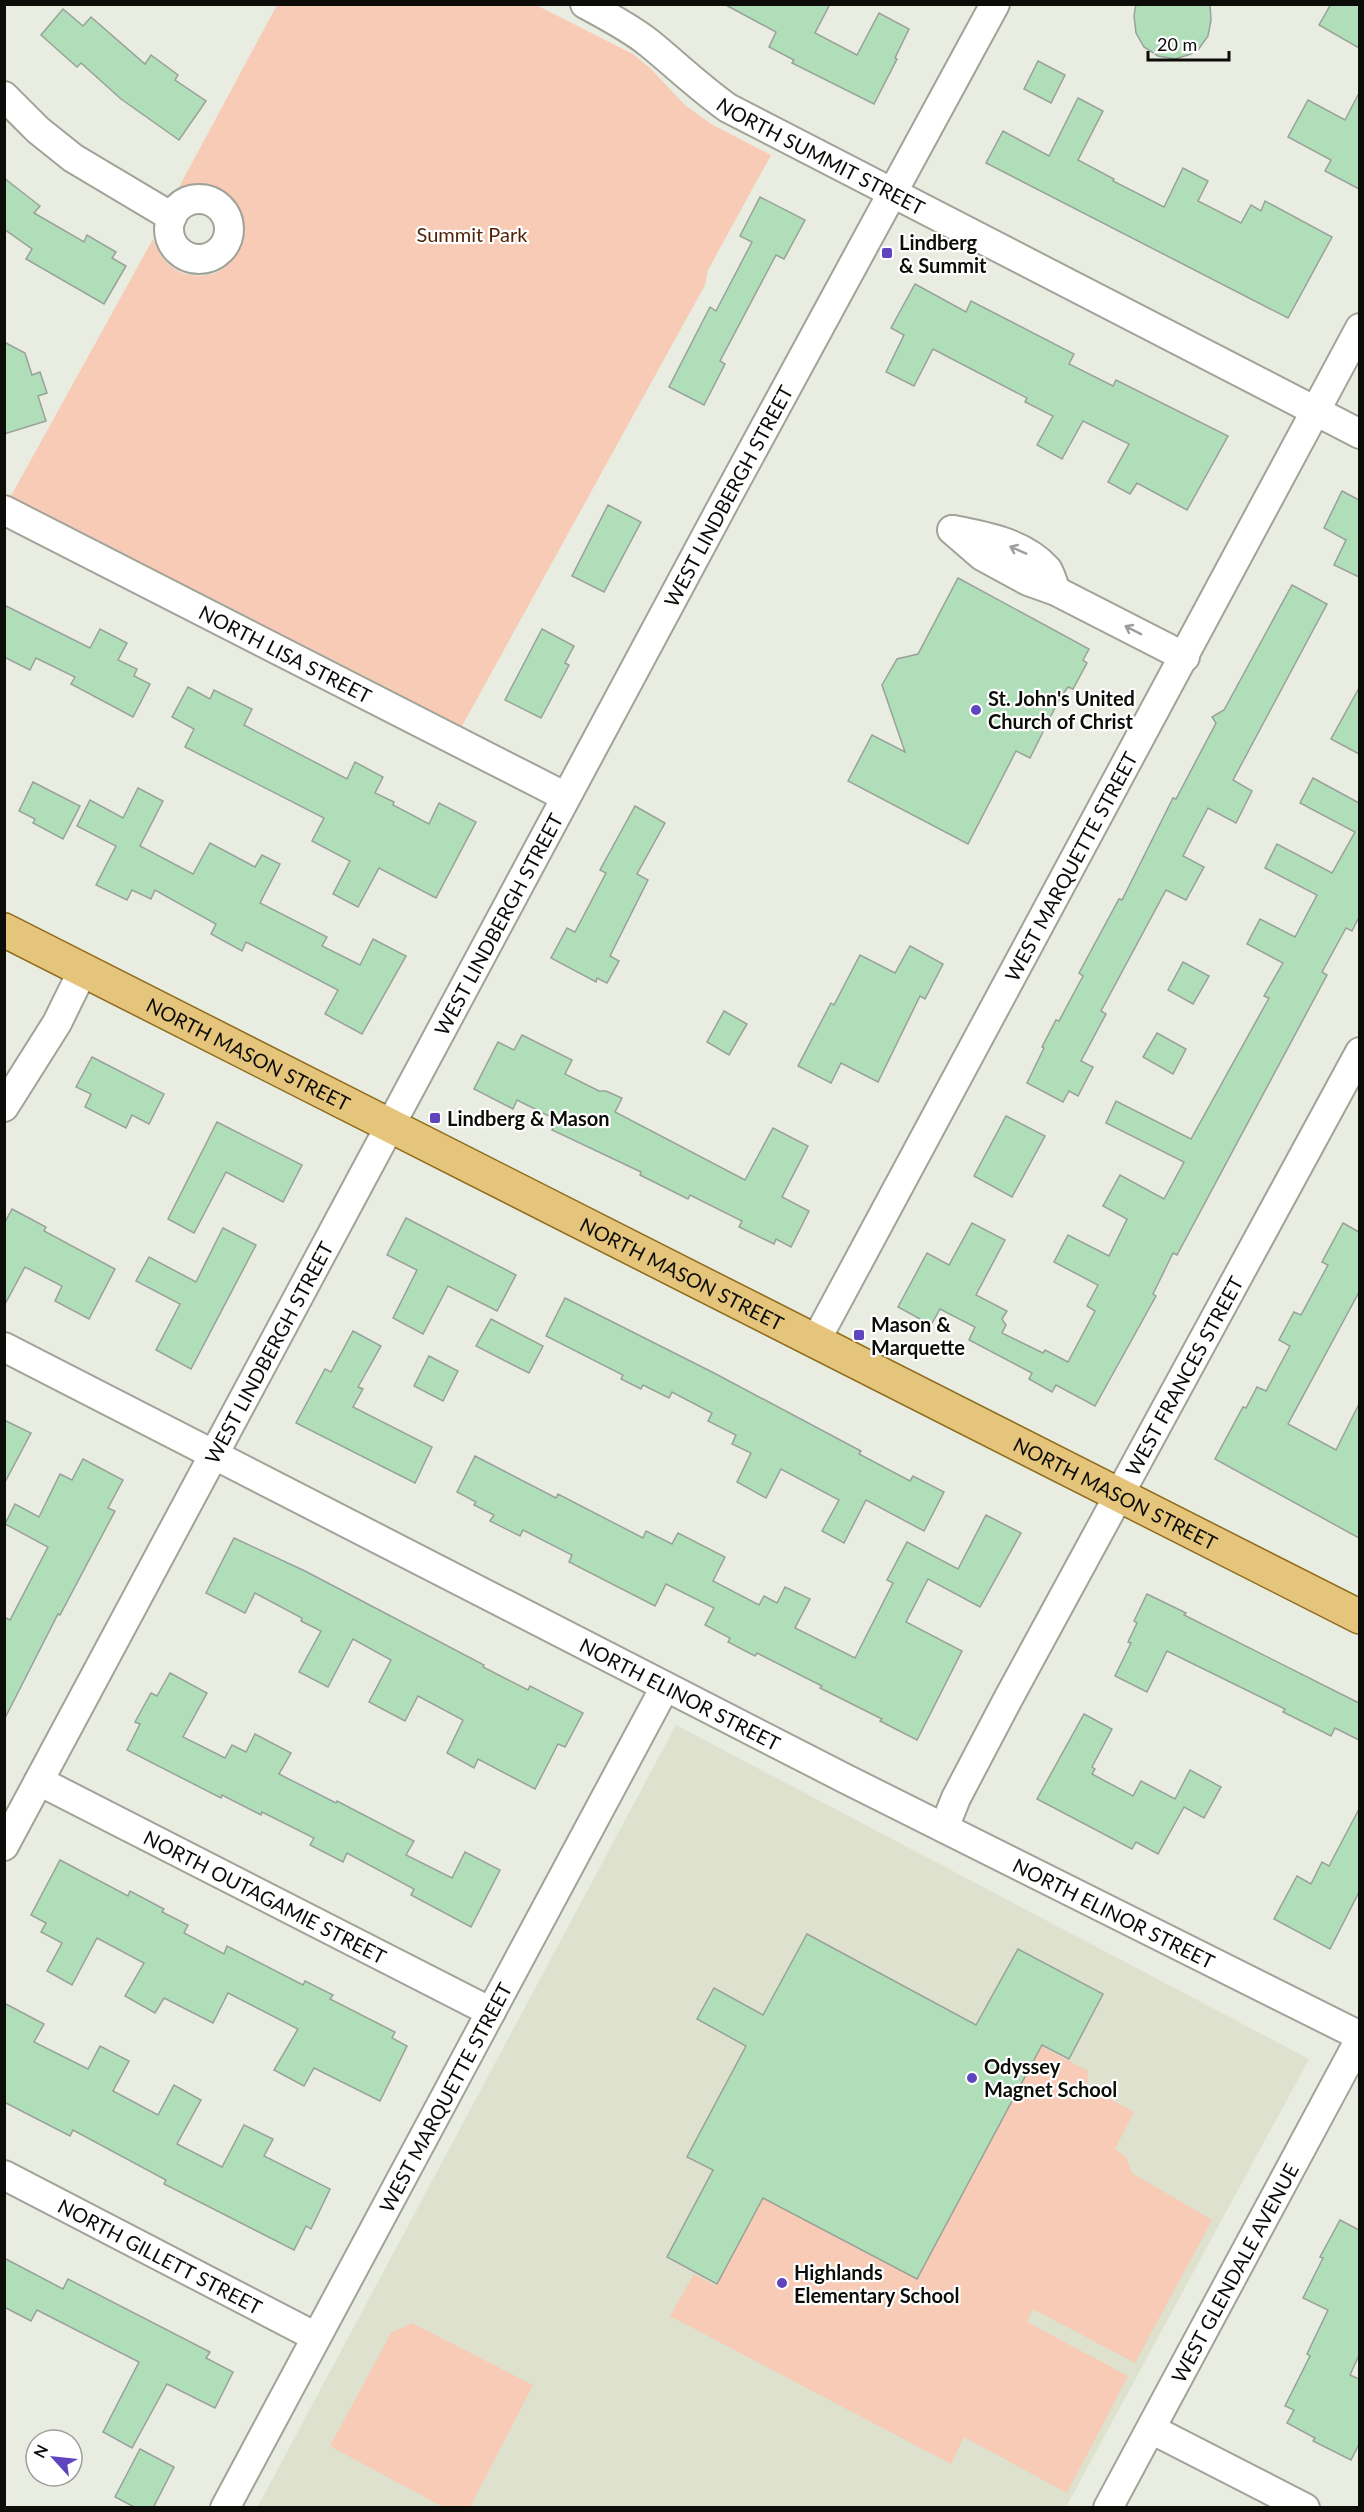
<svg xmlns="http://www.w3.org/2000/svg" width="1364" height="2512" font-family="Lato,sans-serif">
  <rect width="100%" height="100%" fill="#e9ece0"/>
  <!-- built -->
  <polygon fill="#dde1cd" points="676,1725 1309,2059 1066,2507 257,2508"/>
  <!-- green -->
  <g fill="#f7cbb5">
    <path d="M277,5H536L633,54L651,69L685,105L711,124L771,155L708,270L705,285L462,726L11,496L153,239C160,257 170,272 191,275C261,286 260,164 178,189Z"/>
    <polygon points="1041,2046 1088,2071 1087,2087 1134,2112 1115,2149 1126,2157 1132,2173 1212,2220 1135,2363 1033,2309 1027,2322 1128,2376 1067,2493 964,2437 951,2464 670,2316 694,2274 716,2286 757,2209 756,2194 917,2279"/>
    <polygon points="412,2323 533,2385 470,2507 443,2507 330,2446 391,2333"/>
  </g>
  <!-- building -->
  <g fill="#afdeb8" stroke="#99a29a" stroke-width="1.5">
    <polygon points="724,4 830,4 815,33 857,55 879,13 909,29 895,58 897,59 874,104 792,63 794,60 769,47 776,32"/>
    <polygon points="1136,4 1210,4 1211,20 1208,36 1198,50 1191,54 1175,59 1158,56 1144,47 1136,33 1134,16"/>
    <polygon points="1331,4 1359,4 1359,48 1319,25"/>
    <polygon points="63,9 83,26 91,17 145,64 151,55 178,75 175,80 206,101 179,140 121,99 81,63 77,67 41,35"/>
    <polygon points="1038,61 1065,75 1051,103 1024,89"/>
    <polygon points="1359,93 1359,189 1325,171 1331,160 1288,137 1308,100 1345,120"/>
    <polygon points="1078,98 1103,111 1078,160 1114,179 1113,181 1164,207 1183,168 1208,181 1198,201 1241,223 1251,205 1261,211 1265,201 1332,237 1288,318 986,163 1003,131 1049,156"/>
    <polygon points="4,178 40,206 34,213 84,242 87,235 116,252 112,258 126,266 104,304 26,259 32,249 4,229"/>
    <polygon points="760,197 805,220 784,259 776,255 720,361 725,364 704,405 669,387 710,307 716,311 752,242 740,236"/>
    <polygon points="915,284 966,312 971,301 1074,354 1069,364 1113,386 1116,380 1228,436 1187,510 1137,483 1130,494 1108,482 1129,444 1083,421 1062,459 1037,445 1053,416 1025,402 1027,398 933,349 914,386 886,372 904,335 891,328"/>
    <polygon points="4,342 25,353 32,375 40,372 47,393 38,396 46,421 4,434"/>
    <polygon points="1342,491 1359,500 1359,577 1334,565 1346,540 1324,528"/>
    <polygon points="608,505 641,522 604,592 572,576"/>
    <polygon points="958,578 1089,649 1083,660 1087,663 1073,689 1068,687 1060,698 1030,758 1016,751 968,844 848,781 872,735 905,752 882,685 897,659 918,654"/>
    <polygon points="1292,585 1327,604 1233,780 1252,791 1236,823 1208,808 1183,856 1204,867 1186,900 1166,890 1101,1011 1106,1014 1081,1061 1093,1067 1078,1096 1069,1091 1063,1102 1027,1083 1044,1048 1042,1047 1056,1020 1059,1021 1083,976 1079,973 1119,899 1122,900 1173,798 1176,799 1216,723 1212,717 1224,710"/>
    <polygon points="4,605 90,648 100,629 127,643 118,660 137,669 134,676 150,684 133,717 71,684 75,677 36,658 30,670 4,657"/>
    <polygon points="542,629 574,646 565,663 569,665 541,718 505,700"/>
    <polygon points="188,687 210,699 214,690 252,709 244,725 347,779 355,762 383,777 375,793 394,802 393,805 429,824 439,803 476,822 436,898 379,868 358,907 333,894 350,861 312,841 324,818 185,747 194,729 172,717"/>
    <polygon points="1359,688 1359,754 1331,739"/>
    <polygon points="1313,778 1359,803 1359,917 1352,931 1346,928 1322,972 1327,975 1177,1255 1173,1253 1153,1294 1156,1296 1095,1406 1056,1385 1052,1392 1029,1379 1032,1373 969,1340 975,1327 940,1309 931,1325 898,1307 927,1253 949,1265 972,1223 1005,1240 976,1295 1007,1311 1002,1319 1006,1325 1002,1333 1043,1353 1045,1350 1068,1362 1095,1311 1087,1306 1098,1285 1054,1262 1068,1235 1109,1256 1127,1219 1103,1206 1120,1175 1164,1199 1184,1162 1106,1123 1116,1101 1191,1139 1269,998 1264,996 1283,963 1247,944 1260,919 1295,937 1317,895 1265,868 1277,844 1332,873 1355,832 1300,803"/>
    <polygon points="33,782 80,806 63,839 33,823 35,819 19,811"/>
    <polygon points="138,788 163,801 140,846 193,874 210,843 255,867 262,855 280,864 260,903 327,937 322,946 360,965 373,939 406,956 362,1034 325,1014 338,990 246,942 242,951 211,934 216,924 155,890 151,899 132,890 127,900 96,885 116,846 77,826 90,800 123,818"/>
    <polygon points="635,806 665,823 637,874 648,880 610,956 619,961 607,983 597,978 596,982 551,958 567,928 575,932 606,873 600,870"/>
    <polygon points="910,946 943,964 925,999 920,996 878,1082 841,1063 831,1083 798,1066 831,1003 834,1005 860,955 895,973"/>
    <polygon points="1183,962 1209,976 1193,1004 1168,990"/>
    <polygon points="724,1011 747,1024 729,1055 707,1042"/>
    <polygon points="1157,1033 1186,1049 1173,1074 1143,1057"/>
    <polygon points="522,1035 572,1060 565,1074 599,1091 606,1091 622,1098 615,1112 745,1180 773,1128 808,1146 782,1197 809,1211 791,1247 776,1239 774,1244 739,1227 742,1221 690,1195 688,1199 640,1175 641,1172 552,1130 557,1120 517,1100 513,1109 474,1089 498,1042 514,1050"/>
    <polygon points="92,1057 164,1094 149,1124 132,1115 126,1128 85,1107 91,1094 76,1087"/>
    <polygon points="1006,1116 1045,1136 1012,1197 974,1176"/>
    <polygon points="217,1122 302,1165 283,1202 226,1172 194,1233 168,1219"/>
    <polygon points="12,1209 46,1227 44,1231 115,1269 89,1319 55,1301 62,1286 25,1267 4,1306 4,1224"/>
    <polygon points="406,1218 516,1275 497,1311 448,1286 423,1334 393,1318 417,1270 387,1255"/>
    <polygon points="1343,1223 1359,1232 1359,1292 1288,1424 1336,1450 1359,1404 1359,1538 1215,1459 1243,1407 1246,1408 1257,1387 1266,1391 1290,1346 1279,1340 1294,1312 1301,1315 1328,1265 1322,1262"/>
    <polygon points="223,1228 256,1245 191,1369 156,1350 180,1304 136,1281 149,1257 196,1282"/>
    <polygon points="565,1298 714,1373 861,1451 859,1454 910,1481 913,1476 944,1492 924,1531 866,1500 844,1543 822,1531 839,1500 781,1469 766,1498 737,1482 751,1453 732,1444 736,1435 708,1421 712,1413 672,1392 669,1398 643,1385 641,1389 621,1379 623,1375 546,1336"/>
    <polygon points="491,1319 543,1346 529,1373 476,1346"/>
    <polygon points="353,1331 381,1346 358,1387 363,1389 353,1407 432,1447 415,1483 296,1423 325,1369 331,1372"/>
    <polygon points="429,1356 458,1371 443,1401 414,1386"/>
    <polygon points="4,1420 31,1433 4,1484"/>
    <polygon points="475,1456 556,1498 558,1494 643,1538 646,1531 672,1544 678,1533 725,1557 713,1581 759,1605 764,1596 777,1603 785,1587 810,1599 795,1628 855,1658 893,1583 887,1580 907,1542 958,1569 986,1515 1021,1533 980,1607 928,1579 906,1622 962,1651 917,1740 880,1721 882,1719 820,1688 822,1686 757,1653 755,1656 728,1642 730,1638 705,1625 714,1608 666,1584 655,1606 569,1562 572,1555 523,1530 520,1536 490,1521 494,1515 474,1505 476,1502 457,1492"/>
    <polygon points="83,1459 123,1480 108,1508 115,1511 60,1615 58,1614 4,1720 4,1617 10,1620 48,1547 5,1524 15,1504 39,1517 60,1474 72,1480"/>
    <polygon points="234,1538 305,1571 484,1665 483,1667 528,1690 530,1686 583,1713 565,1747 558,1744 535,1789 478,1759 474,1768 447,1753 463,1720 418,1696 405,1721 369,1702 391,1660 353,1639 328,1687 299,1672 321,1631 301,1621 302,1618 255,1593 245,1613 206,1593"/>
    <polygon points="1147,1594 1186,1613 1184,1615 1359,1703 1359,1740 1335,1728 1331,1736 1283,1712 1285,1709 1167,1651 1147,1692 1115,1676 1131,1643 1128,1642 1137,1623 1134,1621"/>
    <polygon points="170,1673 207,1693 183,1737 225,1758 232,1745 246,1752 255,1734 291,1753 279,1774 336,1803 337,1801 414,1841 406,1855 452,1878 465,1852 500,1870 471,1927 411,1895 414,1889 347,1853 343,1862 310,1845 314,1838 262,1812 261,1815 222,1795 221,1798 127,1750 140,1724 135,1722 151,1693 157,1696"/>
    <polygon points="1084,1714 1112,1729 1092,1767 1095,1769 1092,1774 1133,1796 1141,1781 1175,1799 1190,1770 1221,1787 1204,1818 1184,1807 1158,1854 1136,1842 1132,1849 1037,1799"/>
    <polygon points="1359,1809 1359,1892 1330,1949 1274,1919 1297,1876 1311,1884 1322,1862 1329,1866"/>
    <polygon points="60,1860 128,1896 130,1891 164,1909 162,1912 188,1925 184,1933 224,1954 227,1946 303,1985 305,1981 333,1995 330,1999 395,2032 392,2038 407,2046 380,2101 314,2068 304,2086 274,2070 298,2029 228,1993 213,2023 164,1998 155,2013 125,1996 144,1963 97,1938 72,1985 47,1971 62,1943 41,1932 46,1923 31,1915"/>
    <polygon points="807,1934 976,2025 1018,1949 1103,1994 1069,2059 1042,2045 917,2279 763,2198 717,2284 667,2257 713,2170 687,2157 746,2046 697,2019 714,1988 763,2015"/>
    <polygon points="4,2003 44,2024 34,2042 88,2069 100,2046 129,2061 113,2091 158,2115 174,2085 201,2100 177,2144 222,2167 244,2125 273,2139 264,2156 330,2189 311,2229 306,2226 294,2250 164,2184 166,2180 73,2130 70,2136 4,2102"/>
    <polygon points="1340,2220 1359,2230 1359,2355 1350,2375 1359,2379 1359,2444 1351,2460 1313,2441 1315,2438 1287,2423 1294,2410 1285,2406 1310,2356 1307,2354 1328,2310 1303,2298 1323,2258 1320,2257"/>
    <polygon points="4,2258 63,2289 68,2279 210,2352 206,2358 233,2372 215,2408 167,2384 132,2448 103,2432 139,2362 37,2310 31,2321 4,2307"/>
    <polygon points="140,2449 174,2467 153,2508 136,2508 115,2497"/>
  </g>
  <g fill="none" stroke-linecap="round" stroke-linejoin="round">
    <defs>
      <g id="minor">
        <path id="s1" d="M585,4C607,16 629,27 649,43C676,65 700,88 728,108L1360,434"/>
        <polyline points="4,96 38,130 73,158 172,217"/>
        <circle cx="199" cy="229" r="30"/>
        <path id="s2" d="M4,510L566,797"/>
        <polyline points="952,530 982,556 1028,581 1056,591 1185,657"/>
        <path d="M953,530C985,536 1024,543 1047,569C1051,575 1053,584 1056,591"/>
        <polyline points="4,1107 57,1023 83,970"/>
        <path id="s3" d="M815,1342L1360,328"/>
        <path id="s4" d="M4,1347L846,1779L1360,2036"/>
        <path id="s5" d="M39,1781L491,2012"/>
        <path id="s6" d="M944,1828L956,1798L1008,1699L1360,1052"/>
        <path id="s7" d="M4,1846L726,499L995,4"/>
        <path id="s8" d="M4,2175L316,2337"/>
        <polyline points="1151,2429 1305,2508"/>
        <path id="s9" d="M225,2508L665,1687"/>
        <path id="s10" d="M1108,2508L1360,2039"/>
      </g>
      <g id="major">
        <path id="s11" d="M4,930L1360,1617"/>
      </g>
    </defs>
    <!-- minor casing -->
    <use href="#minor" stroke="#a1a398" stroke-width="32"/>
    <!-- major casing -->
    <use href="#major" stroke="#8d6b1b" stroke-width="36"/>
    <!-- minor -->
    <use href="#minor" stroke="#fff" stroke-width="28"/>
    <!-- major -->
    <use href="#major" stroke="#e5c47c" stroke-width="33"/>
  </g>
  <!-- one-way arrows -->
  <defs><path id="oneway-shaft" d="M-6 0H5M1.5-3L5.5 0L1.5 3" fill="none" stroke-width="1.6" stroke-linecap="round" stroke-linejoin="round" transform="scale(1.5)"/></defs>
  <g stroke="#9e9e9d">
    <use href="#oneway-shaft" transform="translate(1018 550) rotate(-156)"/>
    <use href="#oneway-shaft" transform="translate(1133 630) rotate(-153)"/>
  </g>
  <!-- markers -->
  <g fill="#5e45bd" stroke="#fff" stroke-width="2">
    <rect x="881" y="247" width="12" height="12" rx="3"/>
    <circle cx="976" cy="710" r="6"/>
    <rect x="429" y="1112" width="12" height="12" rx="3"/>
    <rect x="853" y="1329" width="12" height="12" rx="3"/>
    <circle cx="972" cy="2078" r="6"/>
    <circle cx="782" cy="2283" r="6"/>
  </g>
  <g text-anchor="middle" dominant-baseline="central" stroke-width="4.5" stroke-linejoin="round" paint-order="stroke">
    <!-- street labels -->
    <g font-size="20" fill="#0c0d09" stroke="#fff">
      <text stroke="none"><textPath href="#s1" startOffset="282">NORTH SUMMIT STREET</textPath></text>
      <text stroke="none"><textPath href="#s7" startOffset="1532">WEST LINDBERGH STREET</textPath></text>
      <text stroke="none"><textPath href="#s2" startOffset="316">NORTH LISA STREET</textPath></text>
      <text stroke="none"><textPath href="#s3" startOffset="540">WEST MARQUETTE STREET</textPath></text>
      <text stroke="none"><textPath href="#s7" startOffset="1046">WEST LINDBERGH STREET</textPath></text>
      <text stroke="none"><textPath href="#s11" startOffset="274">NORTH MASON STREET</textPath></text>
      <text stroke="none"><textPath href="#s11" startOffset="760">NORTH MASON STREET</textPath></text>
      <text stroke="none"><textPath href="#s7" startOffset="560">WEST LINDBERGH STREET</textPath></text>
      <text stroke="none"><textPath href="#s6" startOffset="512">WEST FRANCES STREET</textPath></text>
      <text stroke="none"><textPath href="#s11" startOffset="1246">NORTH MASON STREET</textPath></text>
      <text stroke="none"><textPath href="#s4" startOffset="760">NORTH ELINOR STREET</textPath></text>
      <text stroke="none"><textPath href="#s5" startOffset="254">NORTH OUTAGAMIE STREET</textPath></text>
      <text stroke="none"><textPath href="#s4" startOffset="1246">NORTH ELINOR STREET</textPath></text>
      <text stroke="none"><textPath href="#s9" startOffset="466">WEST MARQUETTE STREET</textPath></text>
      <text stroke="none"><textPath href="#s8" startOffset="176">NORTH GILLETT STREET</textPath></text>
      <text stroke="none"><textPath href="#s10" startOffset="267">WEST GLENDALE AVENUE</textPath></text>
    </g>
    <!-- park labels -->
    <g font-size="20" fill="#522306" stroke="#fff">
      <text x="472" y="234">Summit Park</text>
    </g>
    <!-- poi labels -->
    <g font-size="20" font-weight="bold" fill="#0c0d09" stroke="#fff" text-anchor="start">
      <text x="899" y="242">Lindberg<tspan x="899" dy="23">&amp; Summit</tspan></text>
      <text x="988" y="698">St. John's United<tspan x="988" dy="23">Church of Christ</tspan></text>
      <text x="447" y="1118">Lindberg &amp; Mason</text>
      <text x="871" y="1324">Mason &amp;<tspan x="871" dy="23">Marquette</tspan></text>
      <text x="984" y="2066">Odyssey<tspan x="984" dy="23">Magnet School</tspan></text>
      <text x="794" y="2272">Highlands<tspan x="794" dy="23">Elementary School</tspan></text>
    </g>
  </g>
  <!-- border -->
  <rect width="1364" height="2512" fill="none" stroke="#0c0d09" stroke-width="12"/>
  <!-- north arrow -->
  <g transform="translate(54 2458) rotate(297)"><circle r="28" fill="#ffffff" stroke="#9e9e9d" stroke-width="1.5"/>
  <path d="M0-4.5L10 22L0 15L-10 22Z" fill="#5e45bd"/>
  <text y="-9" font-size="16" font-weight="bold" text-anchor="middle" fill="#0c0d09">N</text>
  </g>
  <!-- scale -->
  <path d="M1148 51v9h81v-9" fill="none" stroke="#0c0d09" stroke-width="3"/>
  <text x="1157" y="51" font-size="18" fill="#0c0d09" stroke="#ffffff" stroke-width="4.5" paint-order="stroke">20 m</text>
</svg>
